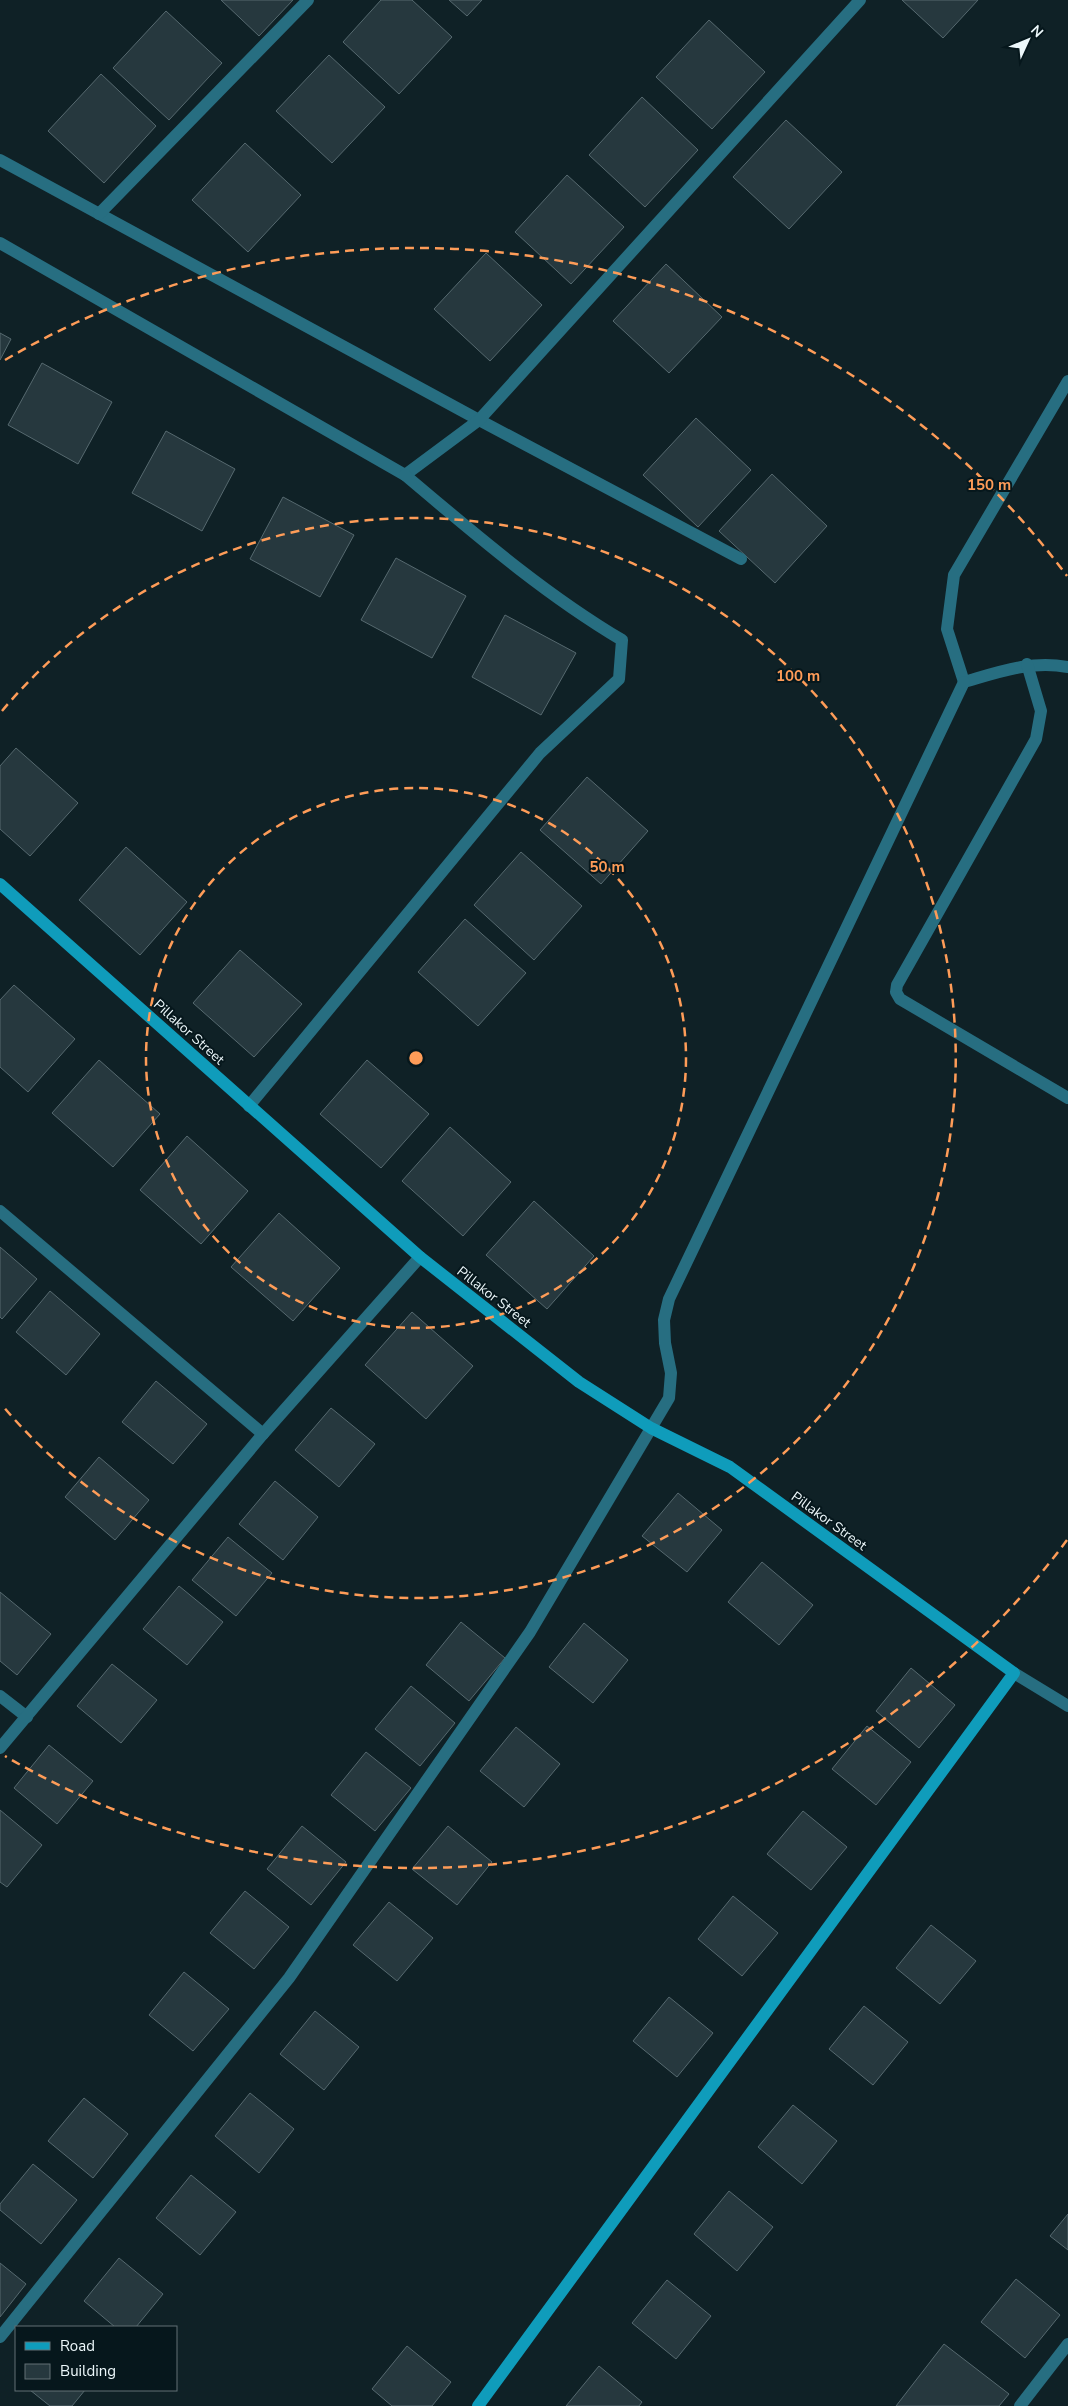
<svg xmlns="http://www.w3.org/2000/svg" width="1068" height="2406" font-family="'Nunito Sans',sans-serif">
  <rect width="100%" height="100%" fill="#0f2126"/>
  <!-- building -->
  <g fill="#26383e" stroke="#56696f">
    <polygon points="221,0 293,0 259,36"/>
    <polygon points="381,0 412,0 452,37 399,94 343,42"/>
    <polygon points="449,0 482,0 467,16"/>
    <polygon points="902,0 978,0 943,38"/>
    <polygon points="166,11 222,63 169,120 113,68"/>
    <polygon points="709,20 765,72 712,129 656,77"/>
    <polygon points="329,55 385,107 332,163 276,111"/>
    <polygon points="101,74 156,126 104,183 48,131"/>
    <polygon points="642,97 698,150 645,207 589,155"/>
    <polygon points="786,120 842,172 789,229 733,177"/>
    <polygon points="245,143 301,195 248,252 192,200"/>
    <polygon points="567,175 624,227 571,284 515,232"/>
    <polygon points="486,253 542,305 490,361 434,309"/>
    <polygon points="666,264 722,317 669,373 613,321"/>
    <polygon points="0,333 11,339 0,360"/>
    <polygon points="42,363 112,402 78,464 8,425"/>
    <polygon points="696,418 751,470 698,527 643,475"/>
    <polygon points="166,431 235,469 202,531 132,493"/>
    <polygon points="772,474 827,526 775,583 719,531"/>
    <polygon points="283,497 354,535 320,597 250,559"/>
    <polygon points="396,558 466,596 432,658 361,620"/>
    <polygon points="505,615 576,653 541,715 472,677"/>
    <polygon points="16,748 78,803 30,856 0,829 0,766"/>
    <polygon points="587,777 648,831 601,884 540,830"/>
    <polygon points="126,847 187,902 140,955 79,900"/>
    <polygon points="521,852 582,906 534,960 474,905"/>
    <polygon points="465,919 526,973 478,1026 418,972"/>
    <polygon points="240,950 302,1004 254,1057 193,1003"/>
    <polygon points="14,985 75,1039 28,1092 0,1067 0,1000"/>
    <polygon points="99,1060 160,1114 113,1167 52,1113"/>
    <polygon points="367,1060 429,1114 381,1168 320,1114"/>
    <polygon points="450,1127 511,1182 463,1236 402,1181"/>
    <polygon points="187,1136 248,1191 201,1244 140,1190"/>
    <polygon points="534,1201 594,1256 547,1309 486,1255"/>
    <polygon points="279,1213 340,1268 293,1321 231,1267"/>
    <polygon points="0,1247 37,1279 2,1319 0,1317"/>
    <polygon points="50,1291 100,1334 66,1375 16,1332"/>
    <polygon points="412,1312 473,1366 426,1419 365,1365"/>
    <polygon points="156,1381 207,1424 173,1464 122,1422"/>
    <polygon points="331,1408 375,1444 339,1487 295,1450"/>
    <polygon points="99,1457 149,1500 115,1540 65,1497"/>
    <polygon points="275,1481 318,1517 283,1560 239,1524"/>
    <polygon points="678,1493 722,1530 687,1572 642,1536"/>
    <polygon points="228,1537 272,1573 236,1616 192,1580"/>
    <polygon points="762,1562 813,1605 779,1645 728,1602"/>
    <polygon points="179,1586 223,1622 187,1665 143,1629"/>
    <polygon points="0,1592 51,1634 17,1675 0,1661"/>
    <polygon points="461,1622 505,1658 469,1701 426,1665"/>
    <polygon points="584,1623 628,1660 593,1703 549,1667"/>
    <polygon points="112,1664 157,1700 121,1743 77,1706"/>
    <polygon points="911,1668 955,1705 919,1748 876,1711"/>
    <polygon points="411,1686 455,1723 420,1766 375,1729"/>
    <polygon points="867,1726 911,1762 876,1805 832,1769"/>
    <polygon points="516,1727 560,1764 524,1807 480,1771"/>
    <polygon points="49,1745 93,1781 57,1824 14,1788"/>
    <polygon points="366,1752 411,1788 375,1831 331,1795"/>
    <polygon points="0,1810 42,1845 7,1887 0,1882"/>
    <polygon points="803,1811 847,1847 811,1890 767,1854"/>
    <polygon points="302,1826 346,1862 311,1905 267,1869"/>
    <polygon points="448,1826 492,1862 457,1905 412,1869"/>
    <polygon points="245,1891 289,1927 254,1969 210,1933"/>
    <polygon points="733,1896 778,1933 742,1976 698,1939"/>
    <polygon points="389,1902 433,1938 397,1981 353,1945"/>
    <polygon points="931,1925 976,1961 940,2004 896,1968"/>
    <polygon points="184,1972 229,2009 193,2051 149,2015"/>
    <polygon points="669,1997 713,2033 677,2077 633,2041"/>
    <polygon points="864,2006 908,2042 873,2085 829,2049"/>
    <polygon points="315,2011 359,2047 324,2090 280,2054"/>
    <polygon points="250,2093 294,2129 259,2173 215,2136"/>
    <polygon points="84,2098 128,2134 93,2178 48,2141"/>
    <polygon points="793,2105 837,2141 802,2184 758,2147"/>
    <polygon points="33,2164 77,2200 41,2244 0,2210 0,2204"/>
    <polygon points="191,2175 236,2212 200,2255 156,2218"/>
    <polygon points="729,2191 773,2227 737,2271 694,2234"/>
    <polygon points="1068,2214 1068,2250 1050,2236"/>
    <polygon points="119,2258 163,2294 136,2327 115,2327 84,2301"/>
    <polygon points="0,2263 26,2284 0,2317"/>
    <polygon points="1016,2279 1060,2315 1025,2358 981,2322"/>
    <polygon points="667,2280 711,2316 676,2359 632,2323"/>
    <polygon points="944,2344 1009,2394 999,2406 896,2406"/>
    <polygon points="407,2346 451,2382 432,2406 392,2406 372,2389"/>
    <polygon points="599,2366 642,2402 639,2406 566,2406"/>
    <polygon points="30,2390 85,2390 72,2406 50,2406"/>
  </g>
  <g fill="none" stroke-linecap="round" stroke-linejoin="round">
    <!-- street -->
    <g stroke="#276e81" stroke-width="12">
      <polyline points="0,160 479,420 741,559"/>
      <polyline points="99,214 308,0"/>
      <polyline points="0,243 405,475 479,420 860,0"/>
      <path d="M1068,381L954,575L947,629L964,682C999,672 1031,660 1068,667"/>
      <polyline points="1027,664 1041,711 1036,739 897,985 896,992 900,999 1068,1098"/>
      <path d="M249,1106L540,753L619,679L622,640C543,593 475,534 405,475"/>
      <polyline points="0,1211 263,1434"/>
      <polyline points="1014,1673 1068,1706"/>
      <polyline points="0,1696 27,1717"/>
      <polyline points="0,1748 263,1434 420,1257"/>
      <polyline points="0,2337 289,1978 530,1632 669,1398 671,1373 665,1343 664,1320 669,1299 964,682"/>
      <polyline points="1020,2406 1068,2344"/>
    </g>
    <!-- secondary -->
    <polyline stroke="#0f9cbb" stroke-width="12" points="0,884 420,1257 579,1382 651,1428 730,1467 1014,1673 478,2406"/>
  </g>
  <!-- distance rings -->
  <g fill="none" stroke="#fe9c58" stroke-width="2.5" stroke-dasharray="9 6">
    <circle cx="416" cy="1058" r="270"/>
    <path d="M2 711A540 540 0 1 1 2 1405"/>
    <path d="M1067 1540A810 810 0 0 1 5 1756M5 360A810 810 0 0 1 1067 576"/>
  </g>
  <g text-anchor="middle" dominant-baseline="central" stroke-width="4" stroke-linejoin="round" paint-order="stroke">
    <!-- street labels -->
    <g font-size="14" fill="#ecf7fa" stroke="#06171c">
      <text transform="translate(189 1032) rotate(42)">Pillakor Street</text>
      <text transform="translate(494 1297) rotate(38)">Pillakor Street</text>
      <text transform="translate(829 1521) rotate(36)">Pillakor Street</text>
    </g>
  </g>
  <circle cx="416" cy="1058" r="8" fill="#fe9c58" stroke="#06171c" stroke-width="2.5"/>
  <g font-size="15" text-anchor="middle" font-weight="bold" fill="#fe9c58" stroke="#06171c" stroke-width="4" stroke-linejoin="round" paint-order="stroke">
    <text x="989" y="490">150 m</text>
    <text x="798" y="681">100 m</text>
    <text x="607" y="872">50 m</text>
  </g>
  <!-- legend -->
  <rect x="15" y="2326" width="162" height="65" fill="#06171c" stroke="#627175"/>
  <rect x="25" y="2342" width="25" height="8" fill="#0f9cbb" stroke="#627175"/>
  <text x="60" y="2351" font-size="15" fill="#ecf7fa">Road</text>
  <rect x="25" y="2364" width="25" height="15" fill="#26383e" stroke="#627175"/>
  <text x="60" y="2376" font-size="15" fill="#ecf7fa">Building</text>
  <!-- north arrow -->
  <g transform="translate(1028 40) rotate(46)" stroke="#06171c" stroke-width="4" paint-order="stroke">
  <path d="M0-4L9 19L0 12L-9 19Z" fill="#ecf7fa"/>
  <text y="-8" font-size="14" font-weight="bold" text-anchor="middle" fill="#ecf7fa">N</text>
  </g>
</svg>
